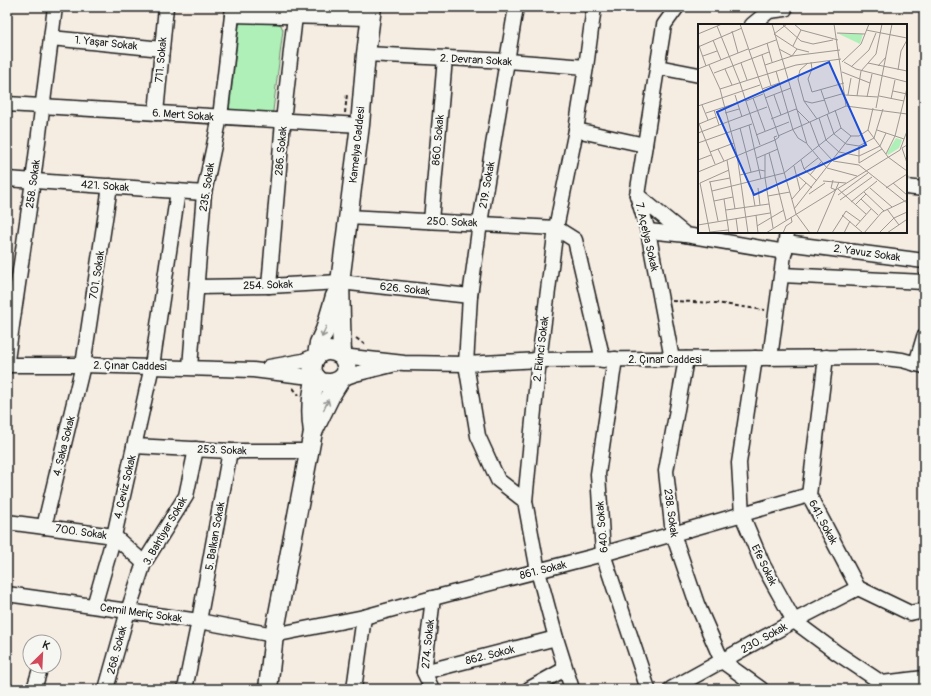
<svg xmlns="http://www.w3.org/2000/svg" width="931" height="696" font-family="Pangolin,sans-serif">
  <rect width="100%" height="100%" fill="#f5ece2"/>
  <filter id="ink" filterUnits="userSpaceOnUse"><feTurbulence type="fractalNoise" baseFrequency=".025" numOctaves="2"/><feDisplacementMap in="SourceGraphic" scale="8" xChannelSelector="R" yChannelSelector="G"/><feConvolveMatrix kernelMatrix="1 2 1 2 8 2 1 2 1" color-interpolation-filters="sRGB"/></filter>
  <g filter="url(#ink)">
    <!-- green -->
    <polygon fill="#aff0b8" stroke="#66866a" points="240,22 276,23 281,25 283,30 273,111 270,116 229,111 239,26"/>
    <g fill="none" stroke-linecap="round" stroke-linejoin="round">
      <defs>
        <g id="minor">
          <polyline points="516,7 480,223 470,296 466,364 478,436 498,480 525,501"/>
          <polyline points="232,15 370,18"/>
          <polyline points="752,25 769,11 785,9 786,7"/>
          <polyline points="51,38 162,49"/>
          <polyline points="366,54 508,61 586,67"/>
          <polyline points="658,67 699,75"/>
          <polyline points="7,104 360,125"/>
          <polyline points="156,113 166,7"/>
          <polyline points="576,130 645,145"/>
          <polyline points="7,179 204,193"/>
          <polyline points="906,187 924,189"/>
          <polyline points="637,195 686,235 785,252"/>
          <polyline points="348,217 556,228 575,240 603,360"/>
          <polyline points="431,221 445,58"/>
          <polyline points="648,231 686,235"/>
          <polyline points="786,243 924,261"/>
          <polyline points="782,275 924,282"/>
          <polyline points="269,286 283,121 295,16"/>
          <polyline points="197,287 269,286 340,282 470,296"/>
          <polyline points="342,356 404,363 466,364 539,360 876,357 902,360 924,366"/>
          <polyline points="826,357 809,495 858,588 910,613 924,610"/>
          <polyline points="755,358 739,463 742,515 763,565 794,621 837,653 882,683 924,678"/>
          <polyline points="770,358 787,232"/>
          <polyline points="615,359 598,474 603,554 648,689"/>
          <polyline points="672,359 648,231 637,195 664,25 677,7"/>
          <polyline points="686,359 666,471 673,534 697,604 722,661 761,689"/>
          <polyline points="7,360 33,181 55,7"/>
          <polyline points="916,364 924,337"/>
          <polyline points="7,365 83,365 253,370 302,376 316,377"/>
          <polyline points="190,367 204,193 220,117 233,7"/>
          <polyline points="269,367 303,361 317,355"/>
          <polyline points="341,379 355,374 396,364"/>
          <polyline points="134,446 230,451 309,451"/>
          <polyline points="7,522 114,536 144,563"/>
          <polyline points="44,527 83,365 110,186"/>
          <polyline points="7,594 199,621 274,635 364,617 433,598 603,554 809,495"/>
          <polyline points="94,606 114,536 152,366 178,191"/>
          <polyline points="424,672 556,638"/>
          <polyline points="34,689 41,666"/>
          <polyline points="106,689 128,611 144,563 186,496 196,449"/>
          <polyline points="185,689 199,621 230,451"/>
          <polyline points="354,689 364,617"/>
          <polyline points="432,689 424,672 433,598"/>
          <polyline points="529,689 565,669"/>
          <polyline points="572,689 556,638 538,571 525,501 539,360 556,228 576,130 586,67 594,7"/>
          <polyline points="671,689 794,621 858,588"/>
        </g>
        <g id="major">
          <polyline points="317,355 319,343 325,330 335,296"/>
          <path d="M342,356C332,348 316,349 313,364C307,394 362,386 342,356L340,282L360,125L366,54L372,7"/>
          <polyline points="313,432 331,395 341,379"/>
          <path d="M268,689L274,635L313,432C310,413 311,395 316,377"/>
        </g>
      </defs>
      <!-- minor casing -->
      <use href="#minor" stroke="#1c1c1c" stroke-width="17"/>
      <!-- major casing -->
      <use href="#major" stroke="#1c1c1c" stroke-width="21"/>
      <!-- path -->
      <g stroke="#1c1c1c" stroke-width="2" stroke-dasharray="4 3" stroke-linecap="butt">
        <polyline points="345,113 347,94"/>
        <polyline points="672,301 716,303 765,310"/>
        <polyline points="356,338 367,346"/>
        <polyline points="293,388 299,395"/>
      </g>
      <!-- minor -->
      <use href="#minor" stroke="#f6f6f2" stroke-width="14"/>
      <!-- major -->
      <use href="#major" stroke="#f6f6f2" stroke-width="18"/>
    </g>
    <!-- one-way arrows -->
    <defs><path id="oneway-shaft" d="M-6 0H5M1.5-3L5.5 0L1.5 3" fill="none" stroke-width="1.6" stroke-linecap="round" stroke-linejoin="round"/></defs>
    <g stroke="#949492">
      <use href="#oneway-shaft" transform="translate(324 332) rotate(112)"/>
      <use href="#oneway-shaft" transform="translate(326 405) rotate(-65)"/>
    </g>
  </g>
  <g text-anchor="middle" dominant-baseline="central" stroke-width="4" stroke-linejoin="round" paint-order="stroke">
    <!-- street labels -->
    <g font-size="11" fill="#1c1c1c" stroke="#f6f6f2">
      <text transform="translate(106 43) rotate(6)">1. Yaşar Sokak</text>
      <text transform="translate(161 60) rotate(-85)">711. Sokak</text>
      <text transform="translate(476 60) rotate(3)">2. Devran Sokak</text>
      <text transform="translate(183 115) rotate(4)">6. Mert Sokak</text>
      <text transform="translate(438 140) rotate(-85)">860. Sokak</text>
      <text transform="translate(357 145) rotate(-84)">Kamelya Caddesi</text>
      <text transform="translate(281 151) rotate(-85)">286. Sokak</text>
      <text transform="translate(33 184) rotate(-82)">258. Sokak</text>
      <text transform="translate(487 185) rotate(-80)">219. Sokak</text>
      <text transform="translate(105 186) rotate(4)">421. Sokak</text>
      <text transform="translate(207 187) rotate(-81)">235. Sokak</text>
      <text transform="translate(452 222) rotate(2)">250. Sokak</text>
      <text transform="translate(647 237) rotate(77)">7. Açelya Sokak</text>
      <text transform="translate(867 253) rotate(8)">2. Yavuz Sokak</text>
      <text transform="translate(97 275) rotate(-81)">701. Sokak</text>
      <text transform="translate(268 285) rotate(-2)">254. Sokak</text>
      <text transform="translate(405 289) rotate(6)">626. Sokak</text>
      <text transform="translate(541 349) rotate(-83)">2. Ekinci Sokak</text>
      <text x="665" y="359">2. Çınar Caddesi</text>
      <text transform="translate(130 366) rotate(1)">2. Çınar Caddesi</text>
      <text transform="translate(64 446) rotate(-76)">4. Saka Sokak</text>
      <text transform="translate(222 450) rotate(2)">253. Sokak</text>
      <text transform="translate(125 487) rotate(-77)">4. Ceviz Sokak</text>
      <text transform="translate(671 513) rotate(82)">238. Sokak</text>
      <text transform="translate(823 522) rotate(62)">641. Sokak</text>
      <text transform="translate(602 527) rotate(-95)">640. Sokak</text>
      <text transform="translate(165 531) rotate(-60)">3. Bahtiyar Sokak</text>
      <text transform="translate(81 532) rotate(8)">700. Sokak</text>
      <text transform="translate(215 536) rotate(-80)">5. Balkan Sokak</text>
      <text transform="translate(764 565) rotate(64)">Efe Sokak</text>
      <text transform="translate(543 570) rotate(-14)">861. Sokak</text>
      <text transform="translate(141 613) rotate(8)">Cemil Meriç Sokak</text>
      <text transform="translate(764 638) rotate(-29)">230. Sokak</text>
      <text transform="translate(428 644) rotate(-84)">274. Sokak</text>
      <text transform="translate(117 650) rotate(-75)">268. Sokak</text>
      <text transform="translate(490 655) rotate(-14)">862. Sokok</text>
    </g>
  </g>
  <!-- overview -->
  <g transform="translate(698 24)">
    <rect width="209" height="209" fill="#f5ece2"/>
    <path d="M139,9L165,10L162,20ZM198,114L204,116L201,124L190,131L189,129Z" fill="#aff0b8"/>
    <path fill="none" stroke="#9e9993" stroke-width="1" d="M42,0L81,113L77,116L76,113L79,112M74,0L109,120L129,144L159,152M84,0L103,17L115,20L135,16M89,0L76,10L99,25L111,28M96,0L103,6L140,16M136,0L148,82M19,2L42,59L62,121M168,6L209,14M34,7L40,29M139,9L167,10M0,10L24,0M15,16L23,36M0,19L8,42M69,19L74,38M95,22L103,6M0,23L44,4M81,25L94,32L99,25M51,26L78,16M64,31L73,62M5,32L19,27M113,38L114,45L110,55L114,68L146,59M144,38L163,20L171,0M146,38L158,45L209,58M43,39L49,56M110,39L102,46L100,55L106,77L119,95M170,39L209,47M11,41L22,65L39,131L50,209M67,41L94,32L142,26M180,42L188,33M153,43L171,26L178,9M0,45L50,25M27,45L34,61M200,46L203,27L209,16M78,47L95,106L100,114L108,119M144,48L172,59M16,49L71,28M22,65L98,41L143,35M64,65L81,59M123,66L131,89M195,67L209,70M37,71L44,93M76,71L83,91M147,71L180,73M150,71L153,54M159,72L163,47L178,30L184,0M181,72L206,77M169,73L174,50M55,74L67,107M67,74L93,64M126,75L147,69M193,75L197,56M48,77L65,70M106,77L114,79L127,76M4,81L10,96M0,82L62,61M178,84L194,0M16,86L21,101M137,86L143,104L153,112H161L170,106L175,84M8,89L39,79M27,89L41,85M129,90L136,110L148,120L161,122L176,114L185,85M121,94L128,116L141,128L161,132L182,122L188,109M73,95L98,85L111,98M0,97L17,140M112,98L121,122L135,137L161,141L209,179M1,100L18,93M51,101L63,155M42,104L53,148M170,106L190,133L209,147M179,106L206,115M0,109L69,83M58,111L91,98M80,112L148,82L209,90M77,116L98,190L112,209M0,119L54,100M209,121L204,124L209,139M20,125L26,137M12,128L36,119M71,129L88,196M188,130L197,112L209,64M67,131V154L75,204M59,134L80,125M0,136L13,131M29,136L37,185M103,136L106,145L119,157M161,139L184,125M161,139V122M96,142L102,166M106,145L120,134M0,148L77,116M42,151L62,146L67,147M99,151L114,164M112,151L123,138M135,156L133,164L138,166M125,157L148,159M11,158L32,154M12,158L20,197M195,159L209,171M60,164L62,181M172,164L194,183M188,164L209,150M54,165L57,182M140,165L168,190M14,167L86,149L143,104M166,168L186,187M111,170L127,159M140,171L170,149M70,172L92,168M26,175L31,209M94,175L108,159M163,175L180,191M142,176L174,153M16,177L35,173M153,178L179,157M157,181L168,170M96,185L153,112M189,185L201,201M28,186L71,180M58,191L60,209M144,191L165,209M38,194L40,209M0,201L72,189M59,202L86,186M158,202L173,185M12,208L30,206M12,209L2,159L31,146M68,209L202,126L209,107M85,209L88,202L94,198L93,193M119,209L141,158M134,209L148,187L162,197M146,209L152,197M166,209L184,188L209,176M181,209L196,194L209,188M189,209L208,196"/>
    <path fill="#1d4ed8" fill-opacity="0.15" stroke="#1d4ed8" stroke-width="2" d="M131,38L168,121L56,171L19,88Z"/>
    <rect width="209" height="209" fill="none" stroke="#1c1c1c" stroke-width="2"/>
  </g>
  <!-- margin -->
  <rect width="931" height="696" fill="none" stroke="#f6f6f2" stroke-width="24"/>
  <rect x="12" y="12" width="907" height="672" fill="none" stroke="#1c1c1c" stroke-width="1.5" filter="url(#ink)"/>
  <!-- north arrow -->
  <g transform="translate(42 654) rotate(24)"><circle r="19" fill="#f6f6f2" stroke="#9f9f9c"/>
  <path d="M0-3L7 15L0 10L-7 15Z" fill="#d1495b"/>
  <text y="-6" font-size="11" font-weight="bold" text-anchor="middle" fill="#1c1c1c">K</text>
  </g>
</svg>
